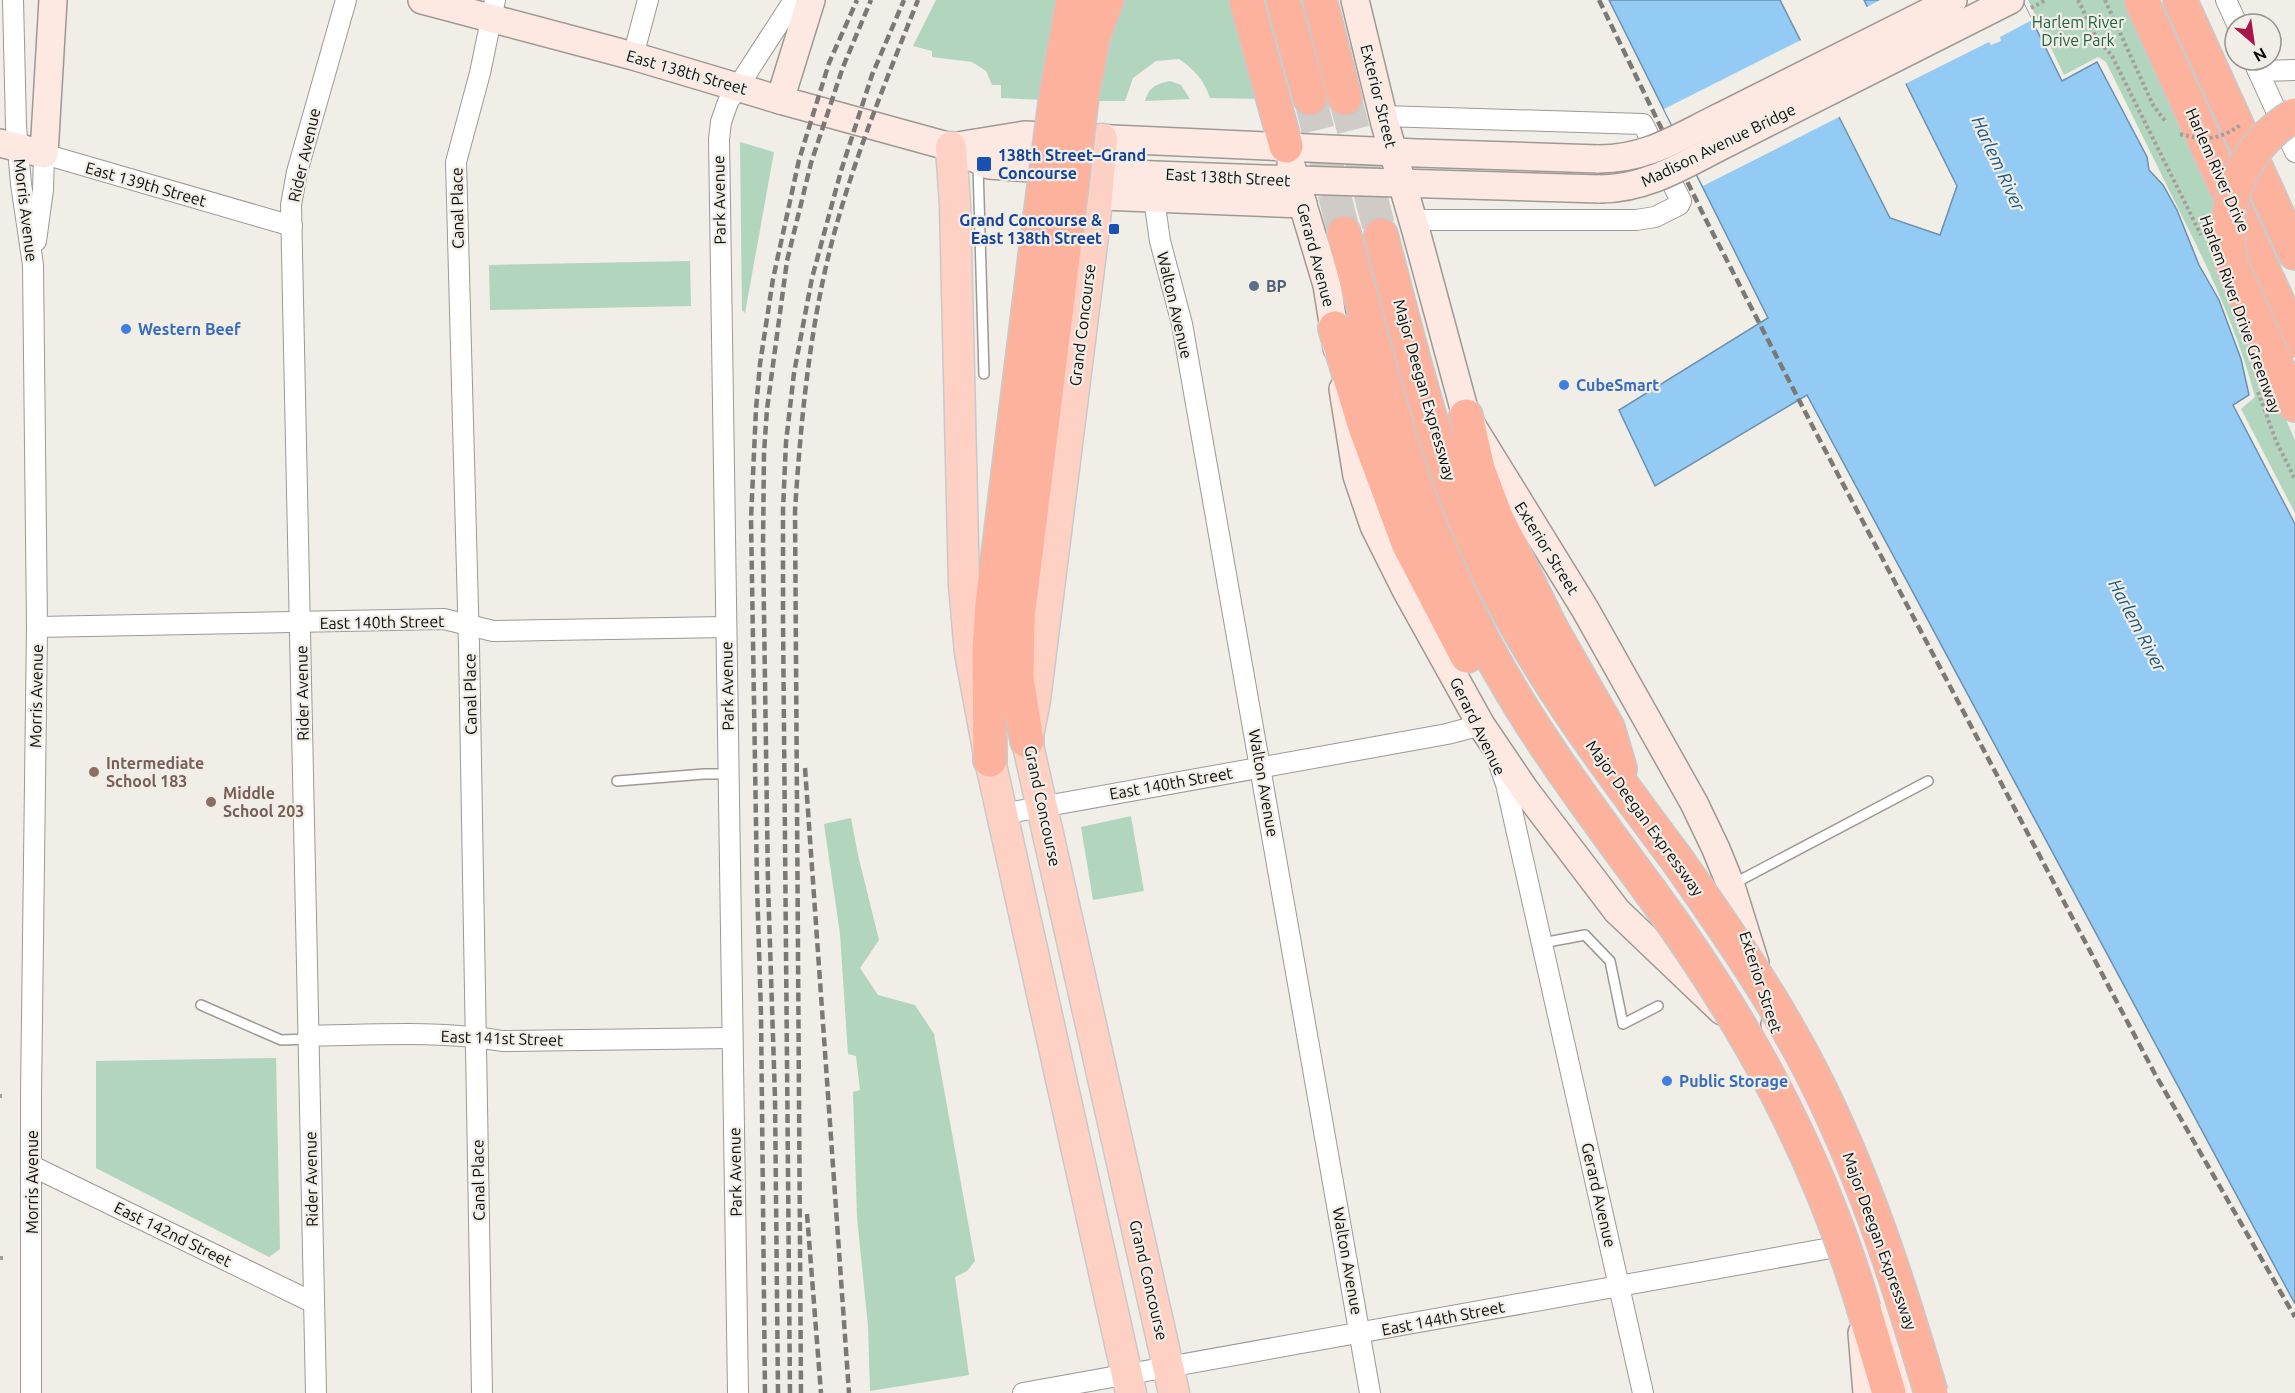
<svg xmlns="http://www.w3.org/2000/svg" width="2295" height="1393" font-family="Ubuntu,sans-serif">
  <rect width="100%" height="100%" fill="#f1ede7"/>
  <!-- green -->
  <g fill="#b2d5be">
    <polygon points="936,0 1064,0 1044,100 1001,98 1001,85 992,85 986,71 972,62 932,57 932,51 913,46"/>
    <path d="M1120,0H1233L1261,99L1210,98C1204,80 1195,70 1179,59L1156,61L1133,78L1125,101H1095Z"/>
    <path d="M2028,0H2123L2213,200V239L2220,272L2295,440V513L2241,409L2255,397C2237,328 2207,265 2175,202C2152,155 2129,109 2106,62L2098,57L2064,75Z"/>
    <path d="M1170,81L1181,85L1190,99L1145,101C1149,87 1156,84 1170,81Z"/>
    <polygon points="740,142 774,152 745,313 742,310"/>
    <polygon points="690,261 691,306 490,310 489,265"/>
    <polygon points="1131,816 1144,891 1093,900 1081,827"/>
    <polygon points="851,818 858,855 879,940 860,968 878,995 915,1005 934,1034 975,1261 967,1271 955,1277 969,1375 870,1391 868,1326 857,1217 853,1092 860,1090 856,1056 848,1054 840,934 824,824"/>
    <polygon points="276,1058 280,1249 269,1257 96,1168 96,1061"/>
  </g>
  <!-- water -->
  <polygon fill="#93cbf4" stroke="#6b91ae" stroke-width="1.5" points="1609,0 1780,0 1890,218 1940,235 1957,186 1864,0 2022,0 2062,81 2097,62 2147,157 2149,170 2163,185 2177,210 2199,265 2219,300 2241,359 2249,395 2233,405 2295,524 2295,1304 1807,395 1655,486 1619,410 1768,318"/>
  <!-- pier -->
  <g fill="#f1ede7">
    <polygon points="1880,0 2022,0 2032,20 2000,37 2001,41 1991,45 1989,42 1903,85 1865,8"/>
    <polygon points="1803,39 1841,116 1703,186 1664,109"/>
  </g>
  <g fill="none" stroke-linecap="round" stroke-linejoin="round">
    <!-- highway-tunnel -->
    <g stroke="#cfcbc6" stroke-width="33" stroke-dasharray="33 16" stroke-linecap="butt">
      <polyline points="1310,98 1344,233"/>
      <polyline points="1345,98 1381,235"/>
    </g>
    <defs>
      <g id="lane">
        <polyline points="978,165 984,374"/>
        <polyline points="617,781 704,774 728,774"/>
        <polyline points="1733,884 1928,781"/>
        <polyline points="1542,943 1585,935 1610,961 1623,1024 1658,1006"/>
        <polyline points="201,1005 281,1040 308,1039"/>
      </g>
      <g id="street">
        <polyline points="13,0 16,126 21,184 33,265 37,627 31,1096 31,1393"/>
        <polyline points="2226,0 2237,24"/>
        <polyline points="633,56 648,0"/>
        <polyline points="2253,60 2295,152"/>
        <polyline points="2258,71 2295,70"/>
        <polyline points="1383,116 1643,124 1681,201 1679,205 1655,217 1636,220 1413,220"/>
        <polyline points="1156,186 1154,199 1160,241 1182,324 1370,1393"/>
        <polyline points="36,241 43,190 44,154 292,226"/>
        <polyline points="37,627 444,619 493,631 726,627"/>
        <polyline points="1499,764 1506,784 1643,1393"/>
        <polyline points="1002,814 1447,734 1481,725 1486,735"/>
        <path d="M308,1036C372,1035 438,1030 502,1041L732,1038"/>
        <polyline points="32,1166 314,1303"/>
        <polyline points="316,1393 291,205 297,172 346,0"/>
        <polyline points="482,1393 469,646 456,162 480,73 495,0"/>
        <polyline points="738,1393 719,139 721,122 728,102 794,0"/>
        <polyline points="1023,1393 1853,1244"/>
      </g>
      <g id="secondary">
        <polyline points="422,0 633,56 780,100 951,147 989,165 1100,173 1296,180 1600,189"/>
        <polyline points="1355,0 1385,124 1416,231 1466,416 1585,609 1694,803 1716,849 1731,886 1755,963"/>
        <polyline points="780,100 811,0"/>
        <polyline points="1718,118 1953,0"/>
        <polyline points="1729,142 2010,0"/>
        <polyline points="0,143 44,154 53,0"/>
        <polyline points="951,147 1025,135 1417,153 1599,159"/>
        <polyline points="1291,165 1327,285 1337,348"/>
        <polyline points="1076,195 1303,204"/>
        <polyline points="1343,389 1357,476 1374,526 1406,590 1481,725 1525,790 1617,911 1722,1011"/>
        <polyline points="1775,1025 1792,1076 1823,1140 1853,1209 1874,1272 1909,1393"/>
        <polyline points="1862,1333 1867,1393"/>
      </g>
      <g id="primary">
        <polyline points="1102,139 1095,220 1035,700 1027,741 1174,1393"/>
        <polyline points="951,147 955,205 964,585 970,653 990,760 1131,1393"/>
      </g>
      <g id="highway">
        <polyline points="1246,0 1286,146"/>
        <polyline points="1283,0 1310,98"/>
        <polyline points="1320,0 1345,98"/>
        <polyline points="2141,0 2295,340"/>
        <polyline points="2180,0 2295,253"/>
        <polyline points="1056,96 1073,0"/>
        <polyline points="1082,96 1094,35 1107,0"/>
        <path d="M1344,233C1363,305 1381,377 1403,448C1421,507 1445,566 1473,621C1521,718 1586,804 1650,891"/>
        <path d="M1381,235C1409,341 1433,447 1477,548C1528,662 1604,762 1678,861"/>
        <polyline points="1335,328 1365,427 1408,543 1467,656"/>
        <polyline points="2274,360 2295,405"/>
        <polyline points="1466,416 1478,469 1496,517 1552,630 1608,728 1620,769"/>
        <polyline points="1027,741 1017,678 1018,617 1066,234"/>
        <polyline points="990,760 989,652 992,604 1038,232"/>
        <polyline points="1864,1309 1889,1393"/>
      </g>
    </defs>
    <!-- lane casing -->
    <use href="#lane" stroke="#9d9994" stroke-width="12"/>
    <!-- street casing -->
    <use href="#street" stroke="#9d9994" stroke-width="22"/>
    <!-- secondary casing -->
    <use href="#secondary" stroke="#9d9994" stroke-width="30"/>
    <!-- primary casing -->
    <use href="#primary" stroke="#cac9c9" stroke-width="33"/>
    <!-- highway casing -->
    <use href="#highway" stroke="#cac9c9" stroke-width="36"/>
    <!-- path -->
    <g stroke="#a39f9b" stroke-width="4" stroke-dasharray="3 3" stroke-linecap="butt">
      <polyline points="2078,0 2096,37 2112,56 2201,235"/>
      <polyline points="2105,0 2153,105 2166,122"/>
      <polyline points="2031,8 2046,0"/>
      <polyline points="2258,392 2276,441 2295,479"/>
      <polyline points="0,1096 2,1096"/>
      <polyline points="0,1258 3,1258"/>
    </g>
    <!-- lane -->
    <use href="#lane" stroke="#fff" stroke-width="9"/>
    <!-- street -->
    <use href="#street" stroke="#fff" stroke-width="20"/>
    <!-- secondary -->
    <use href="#secondary" stroke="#fee8e2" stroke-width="27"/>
    <!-- primary -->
    <use href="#primary" stroke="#fed1c4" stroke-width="30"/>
    <!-- highway -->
    <use href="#highway" stroke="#fdb29d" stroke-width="33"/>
    <!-- rail -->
    <g stroke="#7c7975" stroke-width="4.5" stroke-dasharray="9 4.5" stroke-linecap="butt">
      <polyline points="1599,0 1705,218 1815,431 2155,1074 2295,1317"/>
      <polyline points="805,768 849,1393"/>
      <polyline points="807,1214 821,1393"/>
      <polyline points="765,1393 761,1014 757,884 751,519 756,409 760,364 773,279 799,160 829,63 857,0"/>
      <polyline points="778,1393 775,1098 768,884 763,546 764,453 767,409 787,261 811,163 843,67 871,0"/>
      <polyline points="790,1393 783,619 783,510 786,442 794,373 812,278 841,171 872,75 904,0"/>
      <path d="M801,1393L795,511C800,433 807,356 823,280C843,184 882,91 918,0"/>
    </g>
    <defs>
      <g id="secondary-bridge">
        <path d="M1599,159C1646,159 1677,138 1718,118"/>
        <path d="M1600,189C1648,189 1687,163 1729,142"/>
      </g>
      <g id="highway-bridge">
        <polyline points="1038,232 1056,96"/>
        <polyline points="1066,234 1082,96"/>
        <path d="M2274,360L2231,263C2220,202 2242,147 2295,115"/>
        <path d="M1678,861C1726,930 1774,998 1812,1073C1864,1175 1899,1283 1931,1393"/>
        <path d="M1650,891C1745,1020 1818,1154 1864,1309"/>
      </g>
    </defs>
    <!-- secondary-bridge casing -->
    <use href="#secondary-bridge" stroke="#9d9994" stroke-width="30" stroke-linecap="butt"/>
    <!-- highway-bridge casing -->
    <use href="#highway-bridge" stroke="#cac9c9" stroke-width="36" stroke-linecap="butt"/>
    <!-- path-bridge -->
    <path stroke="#a39f9b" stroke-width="4" stroke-dasharray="3 3" stroke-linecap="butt" d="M2180,134C2207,141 2219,140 2242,124"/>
    <!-- secondary-bridge -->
    <use href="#secondary-bridge" stroke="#fee8e2" stroke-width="27"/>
    <!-- highway-bridge -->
    <use href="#highway-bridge" stroke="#fdb29d" stroke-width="33"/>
  </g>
  <!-- markers -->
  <g fill="#1a4fb4" stroke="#f1ede7" stroke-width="2">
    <rect x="976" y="156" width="16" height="16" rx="3"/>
    <rect x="1108" y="223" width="12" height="12" rx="3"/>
  </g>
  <circle fill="#5c6f8a" stroke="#f1ede7" stroke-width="2" cx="1254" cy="286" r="6"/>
  <g fill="#3f7fe0" stroke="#f1ede7" stroke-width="2">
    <circle cx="126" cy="329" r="6"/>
    <circle cx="1564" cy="385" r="6"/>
    <circle cx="1667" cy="1081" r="6"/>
  </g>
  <g fill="#8d6e63" stroke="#f1ede7" stroke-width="2">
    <circle cx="94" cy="772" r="6"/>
    <circle cx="211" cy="802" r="6"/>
  </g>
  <g text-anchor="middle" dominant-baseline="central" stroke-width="4.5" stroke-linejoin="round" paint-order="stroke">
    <!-- park labels -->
    <g font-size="16" fill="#1f623e" stroke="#f1ede7">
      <text x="2078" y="22">Harlem River<tspan x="2078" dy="18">Drive Park</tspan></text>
    </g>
    <!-- street labels -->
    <g font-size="16" fill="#0d0b09" stroke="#f1ede7">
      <text transform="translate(687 72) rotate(16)">East 138th Street</text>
      <text transform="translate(1379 96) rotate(76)">Exterior Street</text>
      <text transform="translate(1718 145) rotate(-26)">Madison Avenue Bridge</text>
      <text transform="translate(304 155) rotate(-77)">Rider Avenue</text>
      <text transform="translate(2218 170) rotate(66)">Harlem River Drive</text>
      <text transform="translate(1228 177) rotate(3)">East 138th Street</text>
      <text transform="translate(146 184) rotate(16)">East 139th Street</text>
      <text transform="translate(719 200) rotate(-91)">Park Avenue</text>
      <text transform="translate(457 208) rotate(-91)">Canal Place</text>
      <text transform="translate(26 210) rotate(83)">Morris Avenue</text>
      <text transform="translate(1316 255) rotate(75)">Gerard Avenue</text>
      <text transform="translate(1175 305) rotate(77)">Walton Avenue</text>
      <text transform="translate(2241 314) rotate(70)">Harlem River Drive Greenway</text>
      <text transform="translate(1082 325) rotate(-83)">Grand Concourse</text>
      <text transform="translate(1425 390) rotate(74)">Major Deegan Expressway</text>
      <text transform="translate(1547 548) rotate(58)">Exterior Street</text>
      <text transform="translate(382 622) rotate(-1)">East 140th Street</text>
      <text transform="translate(727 686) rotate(-91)">Park Avenue</text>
      <text transform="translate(302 693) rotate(-91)">Rider Avenue</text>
      <text transform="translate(470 694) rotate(-91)">Canal Place</text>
      <text transform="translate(36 696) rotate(-89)">Morris Avenue</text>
      <text transform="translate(1478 726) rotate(64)">Gerard Avenue</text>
      <text transform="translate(1171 783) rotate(-10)">East 140th Street</text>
      <text transform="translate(1264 783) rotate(80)">Walton Avenue</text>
      <text transform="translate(1043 806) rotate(78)">Grand Concourse</text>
      <text transform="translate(1645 818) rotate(54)">Major Deegan Expressway</text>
      <text transform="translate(1761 982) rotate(72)">Exterior Street</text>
      <text transform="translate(502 1038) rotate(2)">East 141st Street</text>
      <text transform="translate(735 1172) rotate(-91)">Park Avenue</text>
      <text transform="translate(311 1179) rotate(-91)">Rider Avenue</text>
      <text transform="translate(478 1180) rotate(-91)">Canal Place</text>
      <text transform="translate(32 1182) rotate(-90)">Morris Avenue</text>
      <text transform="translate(1599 1195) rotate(77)">Gerard Avenue</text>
      <text transform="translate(173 1234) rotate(26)">East 142nd Street</text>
      <text transform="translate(1880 1241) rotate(70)">Major Deegan Expressway</text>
      <text transform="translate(1348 1261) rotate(80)">Walton Avenue</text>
      <text transform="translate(1149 1280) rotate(77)">Grand Concourse</text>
      <text transform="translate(1443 1318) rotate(-11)">East 144th Street</text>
    </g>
    <!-- transit labels -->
    <g font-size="16" font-weight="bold" fill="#164399" stroke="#f1ede7" text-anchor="start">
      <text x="998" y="155">138th Street–Grand<tspan x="998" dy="18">Concourse</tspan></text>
      <text x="1102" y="220" text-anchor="end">Grand Concourse &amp;<tspan x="1102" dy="18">East 138th Street</tspan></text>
    </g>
    <!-- service labels -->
    <g font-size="16" font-weight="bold" fill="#4e5e75" stroke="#f1ede7" text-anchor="start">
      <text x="1266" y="286">BP</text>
    </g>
    <!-- shop labels -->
    <g font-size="16" font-weight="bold" fill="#366cbe" stroke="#f1ede7" text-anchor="start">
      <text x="138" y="329">Western Beef</text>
      <text x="1576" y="385">CubeSmart</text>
      <text x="1679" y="1081">Public Storage</text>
    </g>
    <!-- education labels -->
    <g font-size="16" font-weight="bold" fill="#785e54" stroke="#f1ede7" text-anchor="start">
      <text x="106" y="763">Intermediate<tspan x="106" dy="18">School 183</tspan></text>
      <text x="223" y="793">Middle<tspan x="223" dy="18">School 203</tspan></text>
    </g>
    <!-- water labels -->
    <g font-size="18" font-style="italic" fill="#195980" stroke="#f1ede7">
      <text transform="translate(1999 163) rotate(65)">Harlem River</text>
      <text transform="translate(2138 625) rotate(62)">Harlem River</text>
    </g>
  </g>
  <!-- north arrow -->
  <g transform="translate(2253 42) rotate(151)"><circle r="28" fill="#f1ede7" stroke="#96938e" stroke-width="1.5"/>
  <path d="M0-4.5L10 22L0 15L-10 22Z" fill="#a91549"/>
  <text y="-9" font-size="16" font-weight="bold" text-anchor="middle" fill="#0d0b09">N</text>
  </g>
</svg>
